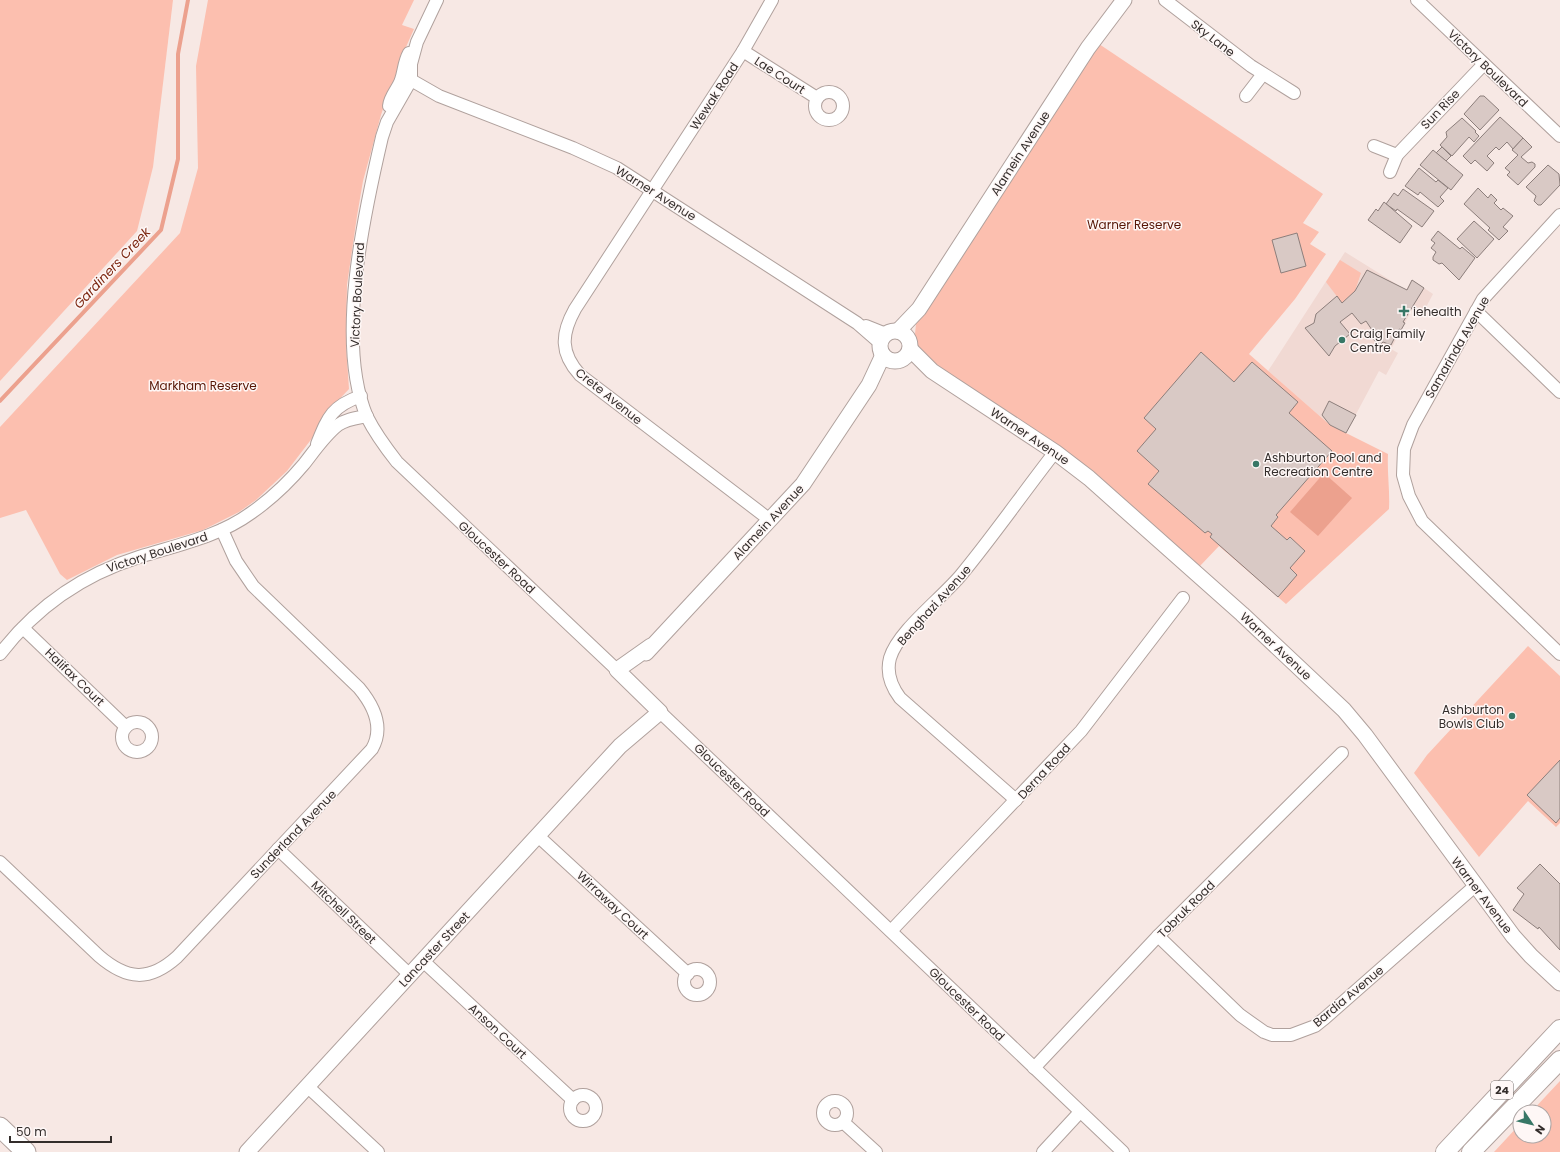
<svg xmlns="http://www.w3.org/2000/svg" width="1560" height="1152" font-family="Poppins,sans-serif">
  <rect width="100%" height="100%" fill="#f7e8e4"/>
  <!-- built -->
  <polygon fill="#f1d9d3" points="1345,252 1406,290 1412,280 1433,294 1424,311 1414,306 1391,349 1398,353 1386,375 1379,371 1346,433 1330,425 1268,371"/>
  <!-- green -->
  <g fill="#fcbfaf">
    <polygon points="0,0 173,0 153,167 137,231 0,381"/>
    <polygon points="208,0 414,0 402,25 414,29 402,56 399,72 387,97 381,115 363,181 357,216 347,285 346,345 349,389 331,408 313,437 287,471 256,500 239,512 203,530 117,555 67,580 60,574 26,510 0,518 0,427 180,233 198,168 196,66"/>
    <path d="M1099,44L1323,194L1303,223L1319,232L1310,244L1326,254L1295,299L1249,354L1330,425L1388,454C1387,473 1390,491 1389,509L1286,604L1219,546L1200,566L1065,450L928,360L914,344L916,324Z"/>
    <polygon points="1340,260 1361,273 1355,291 1342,303 1326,282"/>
    <polygon points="1528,646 1560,676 1560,823 1556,827 1528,801 1479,857 1414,773 1427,755"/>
    <polygon points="1560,1081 1560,1152 1494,1152 1520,1124 1520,1136 1544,1136 1544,1112 1531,1112"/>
  </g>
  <!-- water -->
  <polygon fill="#eca18e" points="1324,473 1352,498 1318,536 1290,512"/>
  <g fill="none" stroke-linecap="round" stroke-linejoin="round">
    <!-- stream -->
    <polyline stroke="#eca18e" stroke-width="4" points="0,401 161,230 178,159 178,54 188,0"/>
  </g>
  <!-- building -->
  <g fill="#d9c9c5" stroke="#8c7e7b">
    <polygon points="1480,96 1484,96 1499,110 1480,130 1464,114"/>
    <polygon points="1500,117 1523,138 1513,149 1507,142 1499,150 1496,147 1487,156 1494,163 1487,171 1475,160 1471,164 1463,156"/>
    <polygon points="1462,118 1476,131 1475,132 1479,136 1474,142 1469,137 1452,156 1440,145 1447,137 1446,132"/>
    <polygon points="1523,138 1532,147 1521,157 1528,163 1532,162 1535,164 1535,167 1518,185 1507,175 1510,172 1505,168 1518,155 1512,150"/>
    <polygon points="1442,147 1451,156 1446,161 1436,153"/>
    <polygon points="1433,150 1463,175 1451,190 1420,165"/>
    <polygon points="1548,165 1559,174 1560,185 1541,205 1538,205 1534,201 1536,196 1526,187"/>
    <polygon points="1419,168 1436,182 1438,180 1448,188 1440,197 1444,201 1438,207 1420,192 1418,195 1405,186"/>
    <polygon points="1478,188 1488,198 1491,194 1497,200 1494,203 1501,210 1503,208 1513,216 1503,227 1508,231 1499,240 1488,230 1490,228 1464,204"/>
    <polygon points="1403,189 1434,211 1422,227 1397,209 1396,211 1386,204 1394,193 1398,196"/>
    <polygon points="1384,202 1412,226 1400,243 1368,220 1376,209 1378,211"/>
    <polygon points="1474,221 1494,239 1477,258 1457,239"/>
    <polygon points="1438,231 1460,249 1462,247 1475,258 1459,280 1442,263 1439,264 1433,260 1433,257 1436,252 1431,248 1435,243 1431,240"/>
    <polygon points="1297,233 1306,266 1281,273 1272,240"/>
    <polygon points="1367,270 1407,290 1412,280 1424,288 1403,322 1405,323 1401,330 1399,329 1391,345 1383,342 1380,345 1368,335 1372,330 1366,321 1361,324 1352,313 1340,322 1350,334 1335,346 1329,356 1305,328 1314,323 1316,314 1337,296 1342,303 1355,291"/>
    <polygon points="1201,352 1234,382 1252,362 1298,402 1289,413 1332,451 1276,515 1278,517 1271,526 1287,540 1290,537 1305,551 1290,568 1297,575 1278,597 1210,537 1212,534 1208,531 1205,533 1148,484 1159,471 1137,451 1156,429 1144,418"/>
    <polygon points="1329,401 1356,415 1346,433 1330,425 1322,415"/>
    <polygon points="1560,760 1560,818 1556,823 1527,795"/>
    <polygon points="1540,864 1560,884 1560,950 1539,927 1538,929 1513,910 1524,894 1517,888"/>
  </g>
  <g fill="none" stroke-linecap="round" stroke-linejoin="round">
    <defs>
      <g id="minor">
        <path d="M437,0L417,42L411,64V80L387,122L382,137C364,214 335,342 367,417C375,433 386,448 397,462L617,670"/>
        <polyline points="1165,0 1251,66 1294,93"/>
        <polyline points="1417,0 1560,136"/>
        <polyline points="743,51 817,98"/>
        <polyline points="401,81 411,80 439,96 573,148 617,168 857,323 880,343"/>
        <circle cx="829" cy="106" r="14"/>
        <polyline points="1246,96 1263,74"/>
        <path d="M389,106C390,96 398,89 401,80C404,71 404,62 409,53"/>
        <polyline points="1374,146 1397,155 1484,64"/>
        <polyline points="1390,172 1397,155"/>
        <polyline points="1560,215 1483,299 1413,425 1404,449 1403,475 1409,496 1422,521 1560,654"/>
        <polyline points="1476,311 1560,392"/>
        <polyline points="866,326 886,334"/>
        <path d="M317,444C328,417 332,406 361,396"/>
        <path d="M770,520L580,375C560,353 561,334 575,309L743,51L772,0"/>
        <polyline points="23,628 126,727"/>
        <path d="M0,654C36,607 82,575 139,557C177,545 218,537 251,513C271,499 289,482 304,464C315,450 325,435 338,425C346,419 357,418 367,416"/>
        <polyline points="660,712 1123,1152"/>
        <circle cx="137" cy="737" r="15"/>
        <path d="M1016,800L900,698C891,686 886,673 890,658C898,631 942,598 961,575C994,535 1023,493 1055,452"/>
        <polyline points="538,836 688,974"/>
        <polyline points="278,849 410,975"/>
        <path d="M0,862L99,956C127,980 149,982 177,957L372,749C384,728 374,706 359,688L253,586L236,561L222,530"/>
        <polyline points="891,931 1081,731 1183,598"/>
        <polyline points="1158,936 1240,1015 1264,1032 1272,1035 1291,1035 1315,1026 1325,1018 1475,886"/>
        <polyline points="423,961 573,1100"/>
        <circle cx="697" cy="982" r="13"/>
        <polyline points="1034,1068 1158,936 1342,753"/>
        <polyline points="307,1086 378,1152"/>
        <circle cx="583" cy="1108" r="13"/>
        <circle cx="835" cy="1113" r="12"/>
        <polyline points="843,1122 876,1152"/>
        <polyline points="1043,1152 1080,1112"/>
      </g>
      <g id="tertiary">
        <circle cx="895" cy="346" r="15"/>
        <polyline points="898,331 919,309 1088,48 1124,0"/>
        <polyline points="910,349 932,371 1055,452 1089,478 1242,614 1344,710 1365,735 1513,936 1531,956 1560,983"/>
        <polyline points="646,653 803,484 869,385 883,355"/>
        <polyline points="247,1152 620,746 660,712 617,670 651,646"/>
      </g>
      <g id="primary">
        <polyline points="1445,1152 1560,1029"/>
        <polyline points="1471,1152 1560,1060"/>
      </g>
      <polyline id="trunk" points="0,1127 26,1152"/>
    </defs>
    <!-- minor casing -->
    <use href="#minor" stroke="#b0a19d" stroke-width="14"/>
    <!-- tertiary casing -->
    <use href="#tertiary" stroke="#b0a19d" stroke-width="17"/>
    <!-- primary casing -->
    <use href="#primary" stroke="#b0a19d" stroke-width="20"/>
    <!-- trunk casing -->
    <use href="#trunk" stroke="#b0a19d" stroke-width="21"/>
    <!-- minor -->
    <use href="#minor" stroke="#fff" stroke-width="12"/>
    <!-- tertiary -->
    <use href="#tertiary" stroke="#fff" stroke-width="15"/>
    <!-- primary -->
    <use href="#primary" stroke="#fff" stroke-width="18"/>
    <!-- trunk -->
    <use href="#trunk" stroke="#fff" stroke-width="19"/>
  </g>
  <!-- markers -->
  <g fill="#377766" stroke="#fef7f6" stroke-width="1.5">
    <path d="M1402 305h4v4h4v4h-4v4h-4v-4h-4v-4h4z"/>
    <circle cx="1342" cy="340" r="4"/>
    <circle cx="1256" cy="464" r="4"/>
    <circle cx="1512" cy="716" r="4"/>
  </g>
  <g text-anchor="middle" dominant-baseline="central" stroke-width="3" stroke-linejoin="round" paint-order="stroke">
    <!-- shield labels -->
    <rect fill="#fef7f6" stroke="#706a68" stroke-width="1" x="1491" y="1081" width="22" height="18" rx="3"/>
    <g font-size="11" font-weight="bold" fill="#332d2b">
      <text x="1502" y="1090">24</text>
    </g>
    <!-- street labels -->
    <g font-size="12" fill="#332d2b" stroke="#fef7f6">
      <text transform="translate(1213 38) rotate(38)">Sky Lane</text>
      <text transform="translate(1488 68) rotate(44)">Victory Boulevard</text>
      <text transform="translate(780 75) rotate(33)">Lae Court</text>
      <text transform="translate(714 96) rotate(-57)">Wewak Road</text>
      <text transform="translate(1440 109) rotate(-46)">Sun Rise</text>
      <text transform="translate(1020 153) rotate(-57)">Alamein Avenue</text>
      <text transform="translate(656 193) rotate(32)">Warner Avenue</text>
      <text transform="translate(357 295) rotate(-87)">Victory Boulevard</text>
      <text transform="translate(1457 347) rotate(-60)">Samarinda Avenue</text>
      <text transform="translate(609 396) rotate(39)">Crete Avenue</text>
      <text transform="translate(1030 436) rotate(34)">Warner Avenue</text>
      <text transform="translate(768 522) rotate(-47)">Alamein Avenue</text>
      <text transform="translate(157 552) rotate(-18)">Victory Boulevard</text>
      <text transform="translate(497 557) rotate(43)">Gloucester Road</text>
      <text transform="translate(934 605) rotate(-48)">Benghazi Avenue</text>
      <text transform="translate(1276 646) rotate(43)">Warner Avenue</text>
      <text transform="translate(75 677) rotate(44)">Halifax Court</text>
      <text transform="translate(1044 771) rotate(-47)">Derna Road</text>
      <text transform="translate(732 780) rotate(44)">Gloucester Road</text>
      <text transform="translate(293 834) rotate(-46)">Sunderland Avenue</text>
      <text transform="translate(1482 895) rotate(53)">Warner Avenue</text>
      <text transform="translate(613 905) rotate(43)">Wirraway Court</text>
      <text transform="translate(1186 909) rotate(-45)">Tobruk Road</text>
      <text transform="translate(344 912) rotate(44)">Mitchell Street</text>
      <text transform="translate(434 949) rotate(-47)">Lancaster Street</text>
      <text transform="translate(1348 996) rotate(-40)">Bardia Avenue</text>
      <text transform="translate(967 1004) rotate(44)">Gloucester Road</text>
      <text transform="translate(498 1031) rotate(43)">Anson Court</text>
    </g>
    <!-- park labels -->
    <g font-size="12" fill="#571606" stroke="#fef7f6">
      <text x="1134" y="224">Warner Reserve</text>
      <text x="203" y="385">Markham Reserve</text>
    </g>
    <!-- poi labels -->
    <g font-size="12" fill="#332d2b" stroke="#fef7f6" text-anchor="start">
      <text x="1413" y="311">iehealth</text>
      <text x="1350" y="333">Craig Family<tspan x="1350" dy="14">Centre</tspan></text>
      <text x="1264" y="457">Ashburton Pool and<tspan x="1264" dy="14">Recreation Centre</tspan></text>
      <text x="1504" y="709" text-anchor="end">Ashburton<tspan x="1504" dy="14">Bowls Club</tspan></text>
    </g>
    <!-- water labels -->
    <g font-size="13" font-style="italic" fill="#7c2610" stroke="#fef7f6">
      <text transform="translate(112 268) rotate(-47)">Gardiners Creek</text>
    </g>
  </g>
  <!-- north arrow -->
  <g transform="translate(1532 1124) rotate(125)"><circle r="19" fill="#fef7f6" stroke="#ada6a5"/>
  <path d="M0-3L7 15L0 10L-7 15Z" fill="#377766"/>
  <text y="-6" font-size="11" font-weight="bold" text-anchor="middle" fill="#332d2b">N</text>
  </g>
  <!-- scale -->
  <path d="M10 1136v6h101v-6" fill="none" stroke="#332d2b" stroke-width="2"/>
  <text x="16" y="1136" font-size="12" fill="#332d2b" stroke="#fef7f6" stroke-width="3" paint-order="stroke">50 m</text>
</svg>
